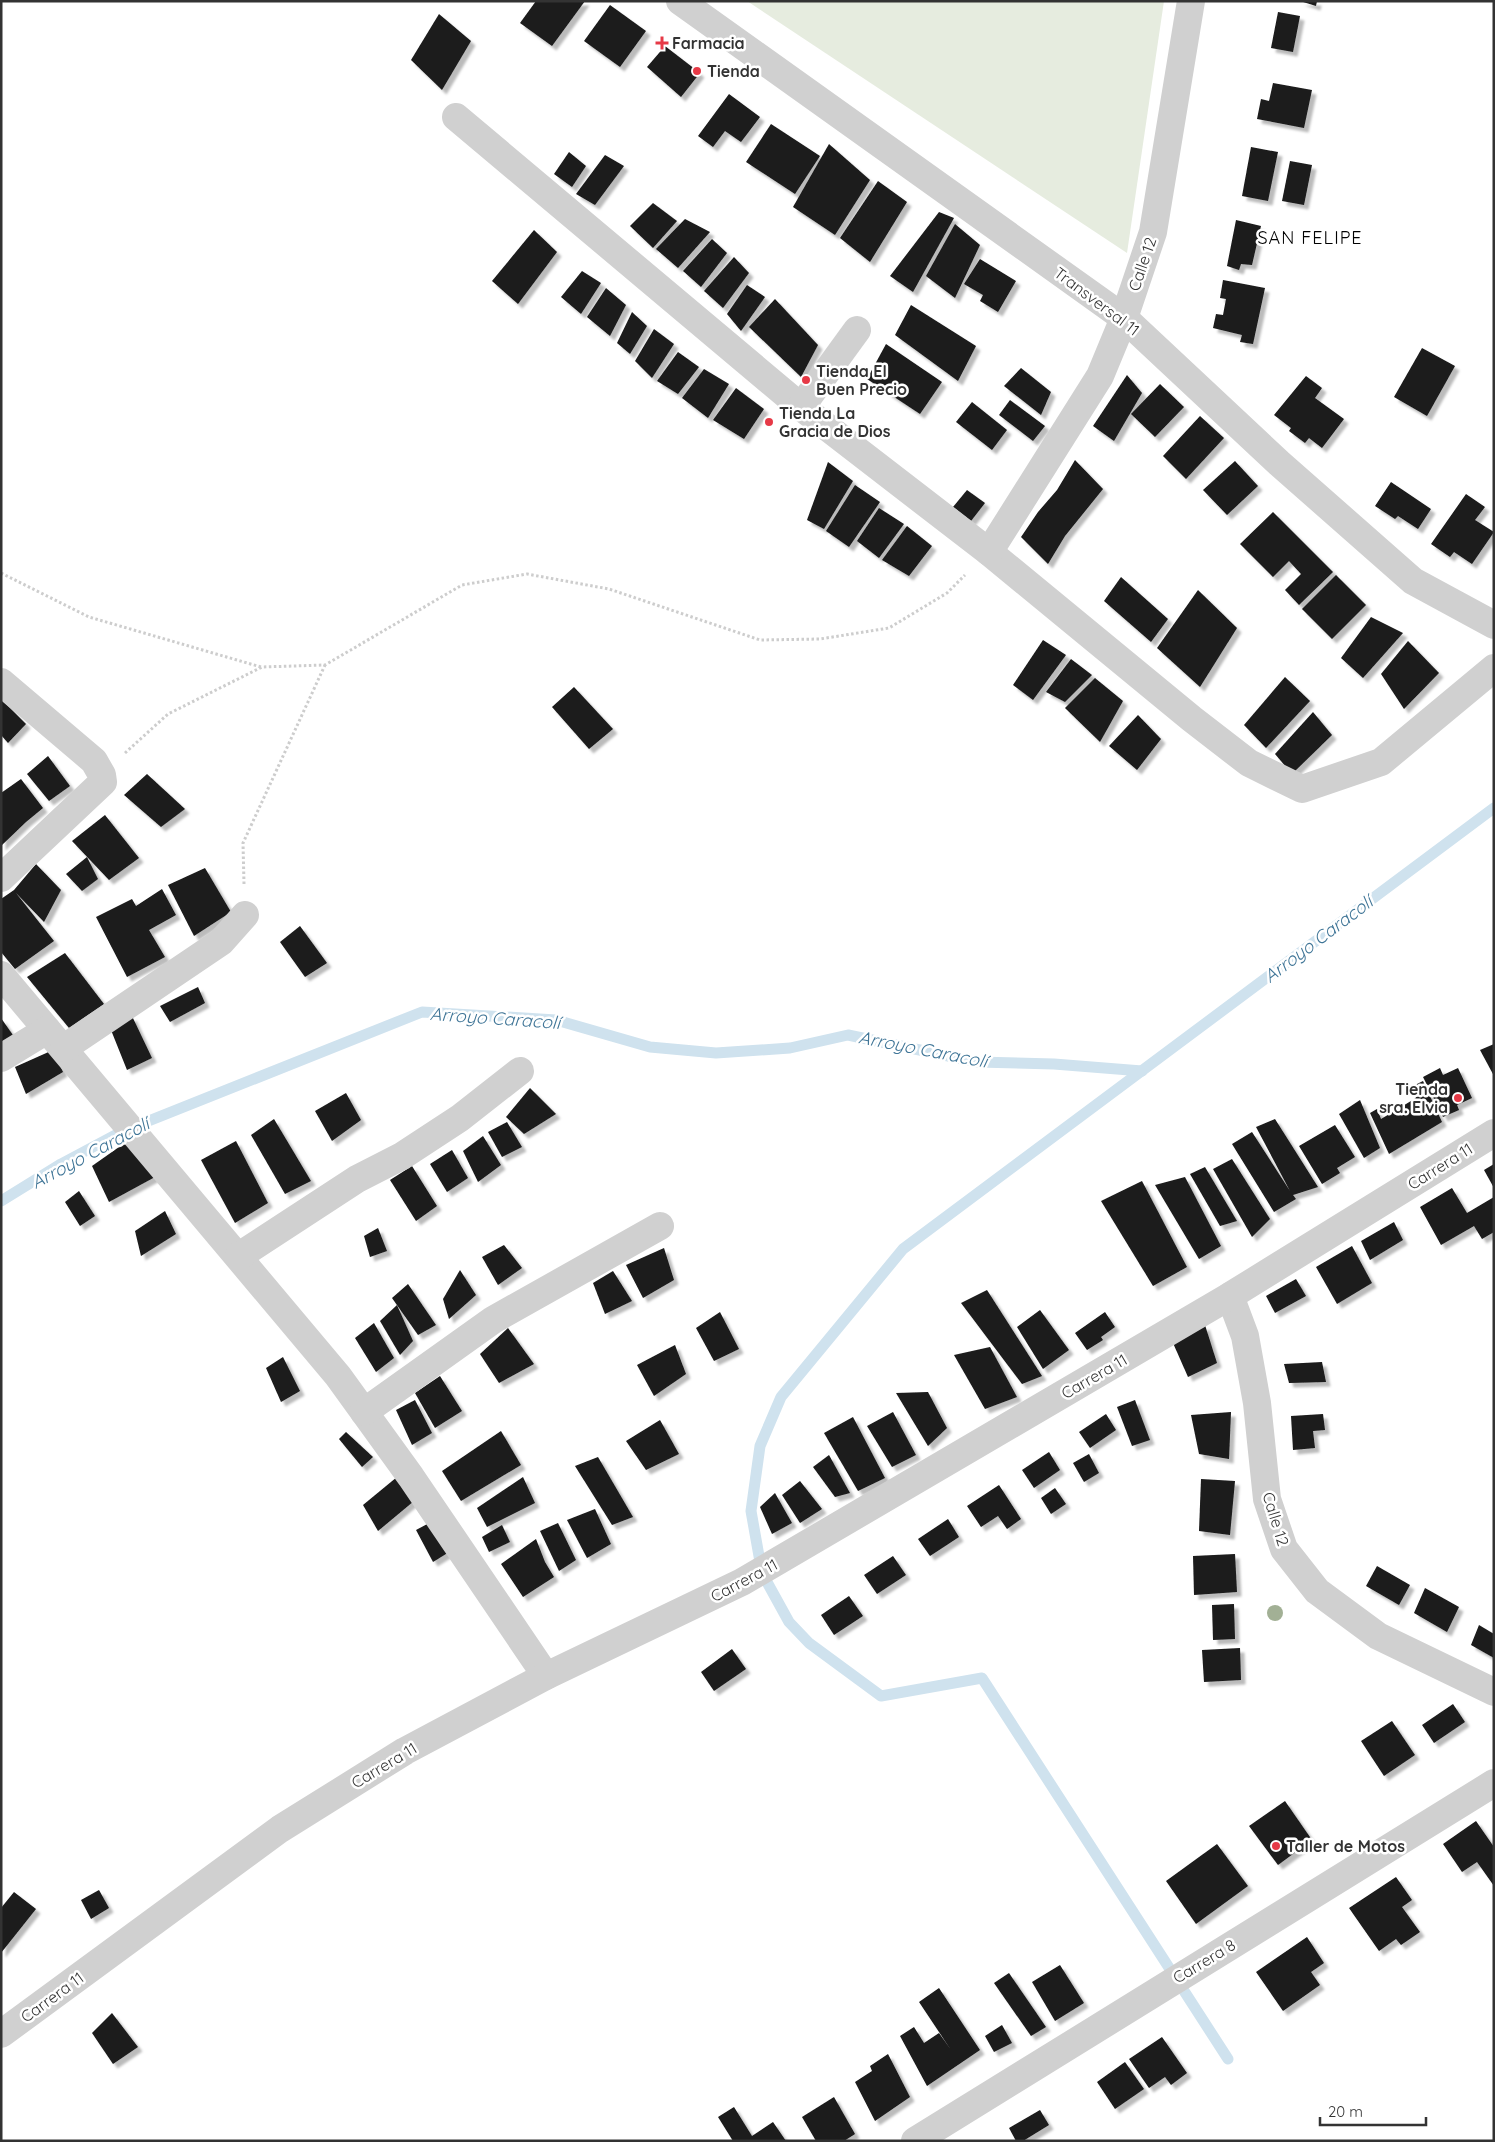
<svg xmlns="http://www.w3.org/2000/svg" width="1495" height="2142" font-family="Quicksand,sans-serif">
  <defs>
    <filter id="shadow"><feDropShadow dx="4.5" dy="4.5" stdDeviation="1" flood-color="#0004"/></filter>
  </defs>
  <rect width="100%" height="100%" fill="#fff"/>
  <!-- green -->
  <polygon fill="#e6ecdf" points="747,1 1164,1 1127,253"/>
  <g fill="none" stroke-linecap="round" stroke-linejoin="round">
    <!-- stream -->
    <g stroke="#cfe2ee" stroke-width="11">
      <polyline points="1,1201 61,1164 121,1132 422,1012 556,1020 650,1047 716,1053 790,1048 848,1035 977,1062 1054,1064 1142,1071"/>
      <polyline points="1228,2059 982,1678 881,1696 809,1643 789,1622 762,1573 751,1511 760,1446 781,1397 903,1249 1494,808"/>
    </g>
  </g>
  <!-- building -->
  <g fill="#1a1a1a" filter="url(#shadow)">
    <polygon points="536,1 585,1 552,46 520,23"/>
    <polygon points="1300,1 1317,1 1316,6"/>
    <polygon points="610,5 646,31 620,67 584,41"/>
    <polygon points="1278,12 1300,16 1293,52 1271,48"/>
    <polygon points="439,14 471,41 442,90 411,60"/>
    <polygon points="665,46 700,73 681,97 647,67"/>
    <polygon points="1273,83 1312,90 1304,128 1257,119 1261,99 1269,101"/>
    <polygon points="729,94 760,117 741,142 725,131 713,147 698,136"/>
    <polygon points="771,124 820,156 795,194 746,162"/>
    <polygon points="829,144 870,180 835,235 793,207"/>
    <polygon points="1251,147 1278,152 1268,201 1242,196"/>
    <polygon points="569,152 586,166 572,187 554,174"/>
    <polygon points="605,155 624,166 595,205 576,194"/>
    <polygon points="1290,161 1312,165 1304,205 1282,201"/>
    <polygon points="878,181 907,202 870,262 840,238"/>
    <polygon points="653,203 677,221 653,248 630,226"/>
    <polygon points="939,212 954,218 913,292 890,276"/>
    <polygon points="685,219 710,232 678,268 656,249"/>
    <polygon points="1236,220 1261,226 1252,265 1241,264 1239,270 1227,266"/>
    <polygon points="955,224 980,245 955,298 926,276"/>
    <polygon points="534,230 557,252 518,304 492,281"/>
    <polygon points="712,239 727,253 701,287 683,271"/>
    <polygon points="734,257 749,273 723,308 704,291"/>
    <polygon points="980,259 1016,281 998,312 980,301 983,295 964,284"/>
    <polygon points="582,271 601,283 581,314 561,297"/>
    <polygon points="1223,280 1265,288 1253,344 1240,342 1242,335 1213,328 1216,314 1223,315 1226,299 1220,298"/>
    <polygon points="747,285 765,297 741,331 727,314"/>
    <polygon points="606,288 626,305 610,336 587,317"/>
    <polygon points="775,299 818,345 801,377 749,327"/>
    <polygon points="911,305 976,346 958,381 895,335"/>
    <polygon points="632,312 647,326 630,354 617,343"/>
    <polygon points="654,329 674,344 652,378 635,361"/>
    <polygon points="886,344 942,382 920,414 867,379"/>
    <polygon points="1422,348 1455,366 1427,416 1394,397"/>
    <polygon points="678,352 699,367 678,394 657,381"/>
    <polygon points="1021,368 1051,392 1041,415 1004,386"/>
    <polygon points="704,369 729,384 708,418 682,398"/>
    <polygon points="1127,375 1142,393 1114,441 1093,426"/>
    <polygon points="1306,376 1322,388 1315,398 1344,419 1322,448 1309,438 1305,443 1289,431 1291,428 1274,415"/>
    <polygon points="1160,384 1184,407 1155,437 1131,414"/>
    <polygon points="736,388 764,409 744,439 713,420"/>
    <polygon points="1010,400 1045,426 1033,441 999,415"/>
    <polygon points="972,402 1007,430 992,450 956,422"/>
    <polygon points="1200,416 1224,438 1186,479 1163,456"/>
    <polygon points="1075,460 1103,489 1065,536 1048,564 1021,537 1038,512 1057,490"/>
    <polygon points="1235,461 1258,486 1227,515 1203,490"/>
    <polygon points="828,462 853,481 824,529 807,520"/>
    <polygon points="1391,482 1431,509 1418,529 1398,516 1395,519 1375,506"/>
    <polygon points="855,485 880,502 849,547 826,531"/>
    <polygon points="967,490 985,503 971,521 953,507"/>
    <polygon points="1466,494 1485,507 1475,520 1494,532 1472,564 1454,552 1450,557 1431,544"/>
    <polygon points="879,508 904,524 879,558 857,541"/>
    <polygon points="1273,512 1333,572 1299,605 1285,590 1301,574 1289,561 1273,577 1240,544"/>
    <polygon points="907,526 932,546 909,576 882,560"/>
    <polygon points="1336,575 1366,605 1332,639 1302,609"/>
    <polygon points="1121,577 1168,619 1151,642 1104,601"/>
    <polygon points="1198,590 1237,628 1200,687 1157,648"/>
    <polygon points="1371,617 1403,633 1363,678 1341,658"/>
    <polygon points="1043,640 1066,655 1033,700 1013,685"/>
    <polygon points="1408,641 1439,673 1404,709 1381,674"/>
    <polygon points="1071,659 1092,675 1065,702 1046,692"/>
    <polygon points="1285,677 1310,701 1266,748 1244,725"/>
    <polygon points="1095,678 1123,701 1100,742 1065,708"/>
    <polygon points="574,687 613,729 589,749 552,707"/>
    <polygon points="1,699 26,724 8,743 1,735"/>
    <polygon points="1313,712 1332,735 1292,774 1275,754"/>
    <polygon points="1138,715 1161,739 1137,770 1109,746"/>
    <polygon points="48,756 70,786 49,801 27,774"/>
    <polygon points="147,774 185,809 161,827 124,795"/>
    <polygon points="21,779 43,808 26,822 1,846 1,793"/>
    <polygon points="105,815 139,858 109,880 72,841"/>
    <polygon points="87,857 98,879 82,891 66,874"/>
    <polygon points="36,864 61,890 44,922 16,893 54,941 15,969 1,952 1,899 14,890"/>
    <polygon points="205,868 231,912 194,936 168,885"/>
    <polygon points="162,889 176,915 149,930 165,957 127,977 96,917 132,899 136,906"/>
    <polygon points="300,926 327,963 305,977 280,942"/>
    <polygon points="65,953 104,1004 69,1028 27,977"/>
    <polygon points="198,987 205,1003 170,1022 160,1006"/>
    <polygon points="132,1016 152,1058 127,1070 111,1030"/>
    <polygon points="1,1018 15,1038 1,1046"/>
    <polygon points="1494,1044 1494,1076 1480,1050"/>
    <polygon points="53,1050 63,1072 26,1094 15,1067"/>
    <polygon points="1440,1068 1443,1075 1458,1068 1472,1098 1457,1105 1459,1110 1443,1117 1423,1077"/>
    <polygon points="1423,1081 1442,1122 1389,1154 1370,1113 1377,1109 1381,1119 1416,1098 1411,1087"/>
    <polygon points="530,1088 556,1114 524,1134 506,1117"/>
    <polygon points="346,1093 361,1120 332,1141 315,1111"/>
    <polygon points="1360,1100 1380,1148 1364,1158 1339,1114"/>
    <polygon points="274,1119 311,1181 285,1194 251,1135"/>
    <polygon points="1275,1119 1318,1187 1293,1195 1296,1199 1274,1212 1232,1144 1252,1132 1290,1191 1256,1127"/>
    <polygon points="507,1122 522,1147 502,1157 488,1132"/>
    <polygon points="1335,1125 1355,1157 1337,1168 1340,1173 1322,1184 1299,1146"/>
    <polygon points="483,1136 501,1165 478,1182 463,1151"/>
    <polygon points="129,1140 155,1177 109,1202 92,1166"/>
    <polygon points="236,1141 268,1203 235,1223 201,1160"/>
    <polygon points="452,1150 468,1178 447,1192 430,1164"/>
    <polygon points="1232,1159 1270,1219 1252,1237 1213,1169"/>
    <polygon points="1494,1164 1494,1188 1484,1170"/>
    <polygon points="412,1166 437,1206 416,1221 390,1180"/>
    <polygon points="1205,1167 1237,1221 1220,1226 1190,1174"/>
    <polygon points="1185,1177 1221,1246 1199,1259 1155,1185"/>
    <polygon points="1142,1181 1187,1267 1153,1286 1101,1201"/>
    <polygon points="1452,1188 1467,1213 1494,1197 1494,1232 1482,1239 1474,1226 1441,1245 1420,1207"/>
    <polygon points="79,1191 95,1216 80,1226 65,1202"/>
    <polygon points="165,1211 176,1234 141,1256 135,1231"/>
    <polygon points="1394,1222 1403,1240 1370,1260 1361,1241"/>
    <polygon points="378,1228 387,1251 370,1257 364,1236"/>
    <polygon points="504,1245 522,1268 498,1285 482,1257"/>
    <polygon points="1352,1246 1372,1283 1337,1304 1316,1267"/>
    <polygon points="664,1248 674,1280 643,1298 626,1265"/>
    <polygon points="460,1270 476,1295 449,1319 443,1299"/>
    <polygon points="613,1271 632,1301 605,1314 593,1283"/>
    <polygon points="1296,1279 1306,1296 1275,1313 1266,1296"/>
    <polygon points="408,1284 436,1325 418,1335 392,1298"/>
    <polygon points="987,1290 1042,1376 1022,1384 961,1303"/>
    <polygon points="397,1305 413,1341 400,1355 380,1321"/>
    <polygon points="1040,1310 1069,1350 1043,1369 1017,1327"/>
    <polygon points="720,1312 739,1349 714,1361 696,1328"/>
    <polygon points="1105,1312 1115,1327 1101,1337 1103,1340 1087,1350 1075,1333"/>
    <polygon points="374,1323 394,1358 376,1372 355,1338"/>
    <polygon points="1205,1325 1217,1363 1188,1377 1173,1343"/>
    <polygon points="508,1328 534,1364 499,1383 480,1354"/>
    <polygon points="675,1345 686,1374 654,1396 637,1365"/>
    <polygon points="990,1347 1017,1397 985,1409 954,1355"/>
    <polygon points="283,1357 300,1391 281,1402 266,1368"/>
    <polygon points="1322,1362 1326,1382 1289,1383 1284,1364"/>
    <polygon points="440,1376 462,1411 435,1428 415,1393"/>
    <polygon points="928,1392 947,1428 928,1446 896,1393"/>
    <polygon points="415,1400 432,1433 412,1445 396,1410"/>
    <polygon points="1135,1400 1150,1440 1132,1446 1117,1407"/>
    <polygon points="893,1412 916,1455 892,1467 867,1426"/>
    <polygon points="1231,1412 1229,1459 1199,1454 1191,1415"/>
    <polygon points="1106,1414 1116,1430 1090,1448 1079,1432"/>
    <polygon points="1323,1414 1325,1430 1313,1431 1315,1448 1293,1450 1291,1416"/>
    <polygon points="853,1417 885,1478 858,1491 824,1433"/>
    <polygon points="660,1420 679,1454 646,1470 626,1441"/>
    <polygon points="501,1431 521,1465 461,1501 442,1471"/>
    <polygon points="346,1432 373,1457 362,1467 339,1439"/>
    <polygon points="1049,1452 1060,1470 1034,1488 1022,1470"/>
    <polygon points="1089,1454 1099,1473 1084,1482 1073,1463"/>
    <polygon points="829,1455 850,1493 835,1497 813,1467"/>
    <polygon points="598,1457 633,1517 612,1525 575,1466"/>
    <polygon points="397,1477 414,1501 378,1531 363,1505"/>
    <polygon points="523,1477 535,1503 487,1527 477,1508"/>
    <polygon points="1201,1479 1235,1481 1230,1535 1199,1531"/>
    <polygon points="800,1481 822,1509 800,1523 782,1495"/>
    <polygon points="999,1485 1021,1519 1007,1529 998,1516 981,1527 967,1506"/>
    <polygon points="1055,1488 1066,1504 1051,1514 1041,1498"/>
    <polygon points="775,1493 792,1523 772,1534 760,1507"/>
    <polygon points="595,1509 611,1544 587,1558 567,1520"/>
    <polygon points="948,1519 959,1537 930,1556 918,1539"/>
    <polygon points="433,1521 454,1549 433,1562 416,1530"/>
    <polygon points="558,1523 576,1560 559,1571 540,1531"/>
    <polygon points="502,1525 510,1542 489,1552 482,1537"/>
    <polygon points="536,1539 545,1562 554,1577 523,1597 501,1564"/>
    <polygon points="1235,1554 1237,1592 1194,1595 1193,1556"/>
    <polygon points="893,1556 906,1575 877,1594 864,1575"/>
    <polygon points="1377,1566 1410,1585 1399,1605 1366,1586"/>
    <polygon points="1425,1588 1459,1607 1447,1632 1414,1613"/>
    <polygon points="849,1596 863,1616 834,1635 821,1615"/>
    <polygon points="1234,1604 1235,1639 1213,1640 1212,1605"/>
    <polygon points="1479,1625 1494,1634 1494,1658 1471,1645"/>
    <polygon points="1240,1648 1241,1680 1204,1682 1202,1650"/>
    <polygon points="732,1649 746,1669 714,1691 701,1672"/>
    <polygon points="1453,1704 1465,1722 1434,1743 1422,1725"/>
    <polygon points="1392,1721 1415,1755 1384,1776 1361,1741"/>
    <polygon points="1285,1801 1312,1840 1278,1865 1249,1826"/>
    <polygon points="1476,1821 1494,1847 1494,1886 1477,1862 1462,1872 1443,1844"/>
    <polygon points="1217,1844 1248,1886 1196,1924 1166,1881"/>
    <polygon points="1396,1877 1412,1900 1402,1907 1420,1932 1401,1945 1396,1939 1379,1951 1349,1908"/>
    <polygon points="99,1890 109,1908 91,1919 81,1900"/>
    <polygon points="14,1892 36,1909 1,1953 1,1908"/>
    <polygon points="1307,1937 1324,1963 1311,1972 1320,1985 1283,2011 1256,1972"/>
    <polygon points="1060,1965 1084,2003 1055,2021 1032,1982"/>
    <polygon points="1009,1973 1046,2027 1031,2036 994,1983"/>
    <polygon points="939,1988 980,2050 927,2086 900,2036 914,2027 924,2043 939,2033 951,2050 919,2002"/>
    <polygon points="112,2013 138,2047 113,2064 92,2033"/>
    <polygon points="1002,2025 1012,2043 994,2052 985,2036"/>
    <polygon points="1162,2037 1187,2073 1171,2085 1165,2077 1149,2088 1129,2059"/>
    <polygon points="888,2054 910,2097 875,2121 855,2082 872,2071 870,2066"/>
    <polygon points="1125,2062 1144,2089 1115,2109 1097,2082"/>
    <polygon points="834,2097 855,2134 844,2141 816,2141 802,2117"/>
    <polygon points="734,2107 752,2136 773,2122 786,2141 733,2141 718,2117"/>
    <polygon points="1040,2110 1049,2125 1023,2141 1016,2141 1009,2128"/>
  </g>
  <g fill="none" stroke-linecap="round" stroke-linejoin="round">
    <!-- path -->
    <g stroke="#cdcdcd" stroke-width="3" stroke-dasharray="2.5 2.5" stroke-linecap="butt">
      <polyline points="1,573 89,617 261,667"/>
      <polyline points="125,753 168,714 262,667 325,665 462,585 527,574 609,589 760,640 820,639 889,628 947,593 965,575"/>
      <polyline points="244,884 243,843 325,665"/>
    </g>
    <!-- minor -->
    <g stroke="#d0d0d0" stroke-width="28">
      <polyline points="680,1 1124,318 1279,463 1413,581 1494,625"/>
      <polyline points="456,117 801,407 989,552 1192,719 1249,763 1302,789 1381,762 1494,668"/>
      <polyline points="801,407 857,330"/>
      <polyline points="989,552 1100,376 1124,318 1153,232 1191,1"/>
      <polyline points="1,682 94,761 102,775 103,782 1,878"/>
      <polyline points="1,975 338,1376 411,1477 546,1676"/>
      <polyline points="64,1048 221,942 245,915"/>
      <polyline points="1,1058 47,1030"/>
      <polyline points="239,1256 357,1179 402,1156 460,1118 520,1071"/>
      <polyline points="1230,1296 1245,1336 1257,1403 1267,1499 1284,1549 1317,1591 1378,1636 1494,1692"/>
      <polyline points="364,1412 493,1320 660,1226"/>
      <polyline points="1,2034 280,1829 405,1751 546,1676 742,1582 1230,1296 1494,1133"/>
      <polyline points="915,2141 1494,1783"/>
    </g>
  </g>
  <!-- trees -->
  <circle fill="#a2b095" cx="1275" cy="1613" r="8"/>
  <!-- markers -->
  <g fill="#e63946" stroke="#fff" stroke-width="2">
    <path d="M659.5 35.5h5v5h5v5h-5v5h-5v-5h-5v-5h5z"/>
    <circle cx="697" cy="71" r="5"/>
    <circle cx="806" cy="380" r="5"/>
    <circle cx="769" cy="422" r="5"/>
    <circle cx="1458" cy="1098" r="5"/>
    <circle cx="1276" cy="1846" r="5"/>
  </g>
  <g text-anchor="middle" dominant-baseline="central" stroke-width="5" stroke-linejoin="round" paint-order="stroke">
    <!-- poi labels -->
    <g font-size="16" font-weight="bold" fill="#333" stroke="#fff" text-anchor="start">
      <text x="672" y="43">Farmacia</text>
      <text x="707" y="71">Tienda</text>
      <text x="816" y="371">Tienda El<tspan x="816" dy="18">Buen Precio</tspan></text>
      <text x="779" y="413">Tienda La<tspan x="779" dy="18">Gracia de Dios</tspan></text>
      <text x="1448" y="1089" text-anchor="end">Tienda<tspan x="1448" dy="18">sra. Elvia</tspan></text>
      <text x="1286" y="1846">Taller de Motos</text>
    </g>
    <!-- street labels -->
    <g font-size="16" fill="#333" stroke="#fff">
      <text transform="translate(1142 264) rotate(-71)">Calle 12</text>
      <text transform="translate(1097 301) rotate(37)">Transversal 11</text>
      <text transform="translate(1440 1166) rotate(-32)">Carrera 11</text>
      <text transform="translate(1094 1376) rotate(-30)">Carrera 11</text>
      <text transform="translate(1276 1519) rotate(73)">Calle 12</text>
      <text transform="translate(744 1580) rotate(-28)">Carrera 11</text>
      <text transform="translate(384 1765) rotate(-31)">Carrera 11</text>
      <text transform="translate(1204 1961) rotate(-31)">Carrera 8</text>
      <text transform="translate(52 1997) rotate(-36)">Carrera 11</text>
    </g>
    <!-- neighbourhood labels -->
    <g font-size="18" letter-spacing="1" fill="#000" stroke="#fff">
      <text x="1310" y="237">SAN FELIPE</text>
    </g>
    <!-- water labels -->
    <g font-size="18" font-style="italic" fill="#3f7597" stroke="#fff">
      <text transform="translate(1318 939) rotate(-37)">Arroyo Caracolí</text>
      <text transform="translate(495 1018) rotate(4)">Arroyo Caracolí</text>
      <text transform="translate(923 1049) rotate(11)">Arroyo Caracolí</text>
      <text transform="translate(90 1153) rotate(-28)">Arroyo Caracolí</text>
    </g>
  </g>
  <!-- border -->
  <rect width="1495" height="2142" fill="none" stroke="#333333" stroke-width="5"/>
  <!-- scale -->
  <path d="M1320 2117v8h106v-8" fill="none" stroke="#333333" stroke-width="2.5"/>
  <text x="1328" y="2117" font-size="15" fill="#333333" stroke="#ffffff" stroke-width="4" paint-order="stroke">20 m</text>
</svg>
